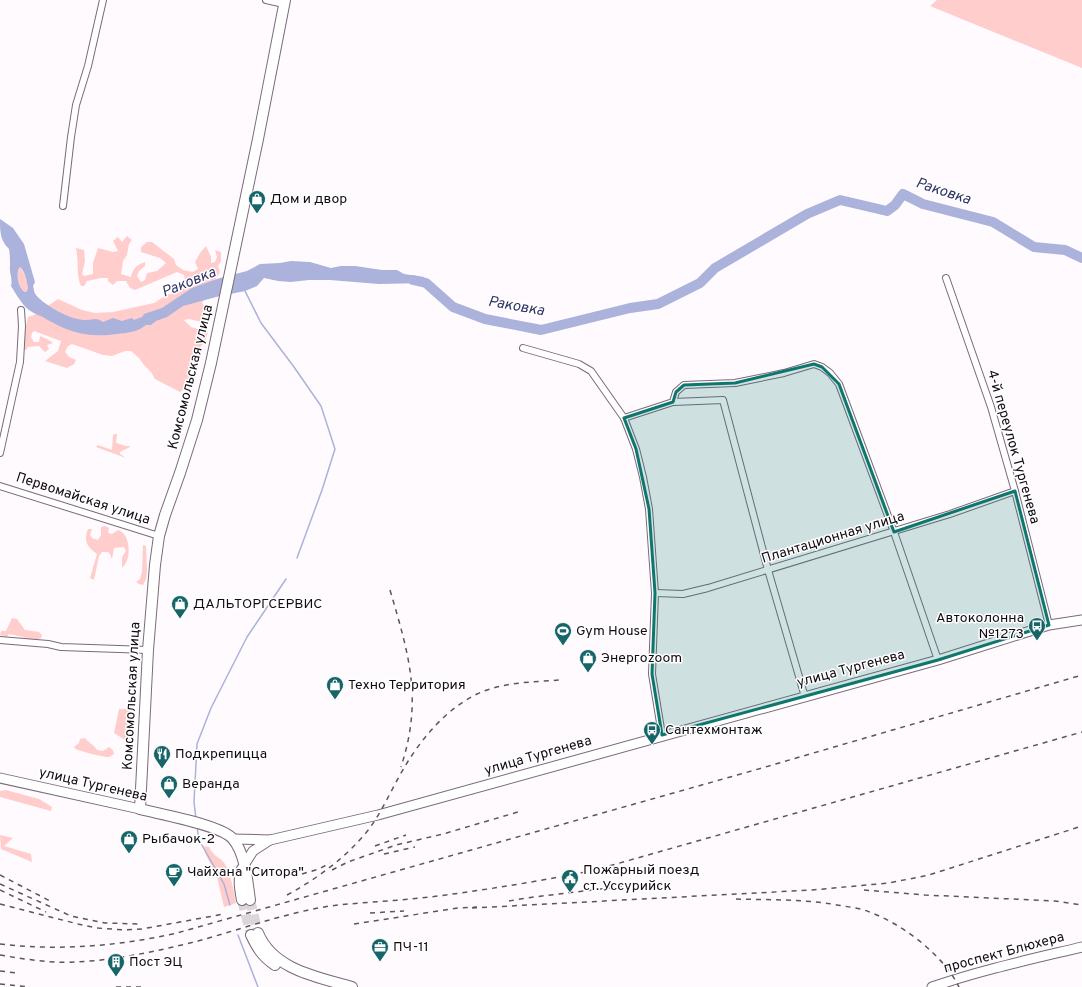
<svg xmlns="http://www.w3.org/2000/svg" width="1082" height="987" font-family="Overpass,sans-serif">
  <rect width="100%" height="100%" fill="#fefafd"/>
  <!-- green -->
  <g fill="#ffcdcc">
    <polygon points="937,0 1082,0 1082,68 930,6"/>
    <path d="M127,236L132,240L129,244L127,255L123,261L121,274L131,277C133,268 137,265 145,262V266L139,271L137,276L141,282L145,280L147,273L157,271L166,263L160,258L141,252V247L147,242H152L174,259L176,265L183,270L193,272L198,269L195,262L200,253L206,246L211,257V263L215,262L217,257L215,250L221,252V261L218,266L220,272L202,303L207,309L202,322L189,319L184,320L191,327L208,332L205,342L191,357L192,364L186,388L180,392L155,379L151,372L144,365L139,358L131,351H125L112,356L103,355L72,344L68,346L65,352L69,357L76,360L74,364L67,368L45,361L58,351L61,341L34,331L32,333L31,337L34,342H39L40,336L47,339L53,343L47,345L49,349L45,352L39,346L28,347L26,350H24V336L28,317L34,315L58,299L82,310L95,313L113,312L154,303L167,295L180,291L186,285L184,275L177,272L135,290L130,288L126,281H117L113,285L108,281V278H101L87,281L84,286H81C76,275 79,262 76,248L84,250L85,261L82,274L84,276L93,274V263L98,248L113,252L118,251L113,241L118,237L122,242Z"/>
    <path d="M20,267L27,278L28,289L27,292L23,291C18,285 17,277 18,270Z"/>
    <polygon points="115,434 117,434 116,443 126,446 130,446 130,447 120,452 120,454 126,458 96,447 98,445 112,450 113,435"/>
    <path d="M105,526L109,528L108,533L112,534L118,530C131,534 132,560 122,568V557L126,551L124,547L114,548L112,559L110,554L108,552H102L99,556L94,580L90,578L97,554C88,547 83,542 88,529H92L90,535L92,538L98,540L101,535V527Z"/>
    <polygon points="143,545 146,546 147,571 146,579 143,585 139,584 136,582 140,579 142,572"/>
    <polygon points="12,618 17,619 25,630 39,632 42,635 41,638 36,640 9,634 7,637 0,635 1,631 6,631"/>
    <polygon points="119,709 130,709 134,713 131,739 125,740 114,733"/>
    <path d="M85,738C89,743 94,745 97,750L103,751L109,747L113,750L114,754C111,756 111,757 108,757C103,757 79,751 74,748L75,746L79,743L80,739Z"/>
    <polygon points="6,790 39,799 52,807 51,811 0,797 0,791"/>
    <polygon points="0,835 13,838 4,846 31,854 32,862 1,849"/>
    <path d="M204,846L209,847C214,858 222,857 226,866C230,872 235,896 236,903L224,907L217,877L205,853Z"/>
  </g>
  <!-- water -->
  <path fill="#abb2db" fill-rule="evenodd" d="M0,219L13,228L24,244L35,282L33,286C34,289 34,293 36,295C44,305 72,321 86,320C94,320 95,317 103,322L113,318L122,321L132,318L134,320L142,317L144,314L162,308L192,288L220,278L247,271L260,264L280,263L291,261L310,262L331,268L341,266H355L382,270H397L404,274L424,277L426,283L379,284L330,280H309L291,282L278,281L264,278L257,286L245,291L216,297L183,306L167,317L156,321L151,325H146C138,332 127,333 117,334C88,338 71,333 46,319C42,316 37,315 32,312C24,308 16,294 11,286C13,279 9,273 10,266C10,259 10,255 9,249C0,240 0,232 0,219ZM20,267C26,273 27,281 28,289L26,292L23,291C18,285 17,277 18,270Z"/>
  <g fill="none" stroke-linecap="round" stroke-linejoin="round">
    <!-- stream -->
    <g stroke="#abb2db" stroke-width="1.5">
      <polyline points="245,291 261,323 294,367 321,406 335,449 322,490 297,558"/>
      <polyline points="196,819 194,802 197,744 211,708 247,637 286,579"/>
      <polyline points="197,827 199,840 224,884 230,905"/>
      <polyline points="238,935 258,987"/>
    </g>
    <!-- river -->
    <polyline stroke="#abb2db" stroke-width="10" points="413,280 426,283 453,307 485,319 541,330 630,308 658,304 700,283 715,268 807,214 840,200 887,211 895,205 903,194 923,204 993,222 1034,247 1065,250 1082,258"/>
    <!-- primary-tunnel -->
    <g stroke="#dbd6da" stroke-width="10" stroke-dasharray="10 5" stroke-linecap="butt">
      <polyline points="242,900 251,935"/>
      <polyline points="250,900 258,933"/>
    </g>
    <defs>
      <g id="street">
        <polyline points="266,0 284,4"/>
        <polyline points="63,206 71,137 76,105 88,66 103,0"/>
        <polyline points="946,278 991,407 1015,491 1049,625"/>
        <polyline points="523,348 579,364 591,371 624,418 636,449 643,477 649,509 655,593 652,674 662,735"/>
        <polyline points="673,402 723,400 768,570 805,697"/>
        <polyline points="624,418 673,402 676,392 684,385 735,383 784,373 814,364 822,367 830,373 839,384 894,532 938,660"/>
        <polyline points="0,453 20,362 22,326 21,310"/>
        <polyline points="0,486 159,536"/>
        <polyline points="655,593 683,594 708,588 950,514 1015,491"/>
        <polyline points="0,640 48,644 61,647 148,650"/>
      </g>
      <g id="secondary">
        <polyline points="0,778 140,809"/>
        <polyline points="233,839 270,840 378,815 938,660 1049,625 1082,620"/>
        <polyline points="244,865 253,851 270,840"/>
        <path d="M932,987C981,970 1032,959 1082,947"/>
      </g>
      <g id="primary">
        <polyline points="140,809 148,650 155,565 159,536 165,515 180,473 197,420 211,363 258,139 285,0"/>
        <path d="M140,809C159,814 222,825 233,839C246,855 247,881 250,900"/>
        <path d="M242,900C240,889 238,879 242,869"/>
        <path d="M258,933C273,970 318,977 352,987"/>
        <path d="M251,935C257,948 263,957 275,965"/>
      </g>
    </defs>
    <!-- street casing -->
    <use href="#street" stroke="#7b6a7a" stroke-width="8"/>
    <!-- secondary casing -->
    <use href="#secondary" stroke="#7b6a7a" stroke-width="11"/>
    <!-- primary casing -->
    <use href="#primary" stroke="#7b6a7a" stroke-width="12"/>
    <!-- street -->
    <use href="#street" stroke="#fff" stroke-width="6"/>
    <!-- secondary -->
    <use href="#secondary" stroke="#fff" stroke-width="9"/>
    <!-- primary -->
    <use href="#primary" stroke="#fff" stroke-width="10"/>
    <!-- rail -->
    <g stroke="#5b565b" stroke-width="1.5" stroke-dasharray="5 5" stroke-linecap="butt">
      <path d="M390,590C409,655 423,699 401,767"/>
      <polyline points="375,846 406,835"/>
      <polyline points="384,854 415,847"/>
      <polyline points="332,870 348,862 396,845 443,834 518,812"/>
      <polyline points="302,874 319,869 330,863"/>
      <polyline points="0,875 50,901"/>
      <polyline points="0,884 71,916 105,923 140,924"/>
      <polyline points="0,890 46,912"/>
      <polyline points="864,890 925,895 1055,901 1082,905"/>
      <path d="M287,895C318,878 347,857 369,829C383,810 392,788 404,768C421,739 446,709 477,694C503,682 533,682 560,680"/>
      <path d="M736,899C772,900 808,899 843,906C850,907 857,908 864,910C885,917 905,929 922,943C937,956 950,969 959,987"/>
      <polyline points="509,901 526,898 633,885"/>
      <polyline points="0,904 78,924 97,928 124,930 142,929 224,914"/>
      <polyline points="472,908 812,890 889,883 929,875 1082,826"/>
      <polyline points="370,913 404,911"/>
      <polyline points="354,924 458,908 477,907"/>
      <path d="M0,944C59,951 119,946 177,933L755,770L1082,675"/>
      <path d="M0,955C18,958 36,961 54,962C99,964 154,952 198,941C242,929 285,913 330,906C363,902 397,901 430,897C486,890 541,881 595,870L1082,732"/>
      <polyline points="0,971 17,973"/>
      <polyline points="0,984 30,987"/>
      <polyline points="116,987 141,987"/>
    </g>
  </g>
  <!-- marked area -->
  <path fill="#0f766e" fill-opacity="0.2" stroke="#0f766e" stroke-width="3" stroke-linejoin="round" d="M814,364L822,367L839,384L894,532L1015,491L1049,625L938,660L662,735L652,674L655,593L649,509L636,449L624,418L673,402L676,392L684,385L735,383Z"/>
  <!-- icons -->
  <defs>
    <symbol id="shop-pin" viewBox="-11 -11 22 30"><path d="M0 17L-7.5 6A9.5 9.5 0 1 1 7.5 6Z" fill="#166569" stroke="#fff"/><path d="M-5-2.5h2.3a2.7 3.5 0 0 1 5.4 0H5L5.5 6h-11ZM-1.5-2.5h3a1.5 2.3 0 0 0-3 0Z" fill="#fff"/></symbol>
    <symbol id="bus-pin" viewBox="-11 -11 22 30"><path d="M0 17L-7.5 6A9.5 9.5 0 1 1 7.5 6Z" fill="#166569" stroke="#fff"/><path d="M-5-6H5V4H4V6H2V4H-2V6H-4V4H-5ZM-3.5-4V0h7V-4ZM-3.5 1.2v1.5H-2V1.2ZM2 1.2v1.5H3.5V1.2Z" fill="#fff"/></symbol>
    <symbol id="stadium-pin" viewBox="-11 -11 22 30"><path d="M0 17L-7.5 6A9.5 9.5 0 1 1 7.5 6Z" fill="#166569" stroke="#fff"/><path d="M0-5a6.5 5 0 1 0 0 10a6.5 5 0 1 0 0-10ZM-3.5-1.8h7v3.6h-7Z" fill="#fff"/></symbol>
    <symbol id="restaurant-pin" viewBox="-11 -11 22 30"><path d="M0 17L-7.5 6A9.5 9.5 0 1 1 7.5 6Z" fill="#166569" stroke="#fff"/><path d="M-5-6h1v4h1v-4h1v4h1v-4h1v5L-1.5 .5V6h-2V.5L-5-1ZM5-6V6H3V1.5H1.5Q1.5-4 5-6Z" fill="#fff"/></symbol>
    <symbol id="cafe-pin" viewBox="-11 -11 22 30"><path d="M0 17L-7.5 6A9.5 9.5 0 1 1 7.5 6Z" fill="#166569" stroke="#fff"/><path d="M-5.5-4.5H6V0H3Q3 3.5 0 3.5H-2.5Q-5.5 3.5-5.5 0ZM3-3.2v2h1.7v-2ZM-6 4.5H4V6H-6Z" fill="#fff"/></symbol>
    <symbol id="civic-pin" viewBox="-11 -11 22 30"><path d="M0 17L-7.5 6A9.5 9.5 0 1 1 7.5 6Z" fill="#166569" stroke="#fff"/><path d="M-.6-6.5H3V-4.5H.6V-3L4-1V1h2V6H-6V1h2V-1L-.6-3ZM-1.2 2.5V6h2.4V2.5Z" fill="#fff"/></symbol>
    <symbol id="office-pin" viewBox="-11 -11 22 30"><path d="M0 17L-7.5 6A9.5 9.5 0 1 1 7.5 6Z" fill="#166569" stroke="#fff"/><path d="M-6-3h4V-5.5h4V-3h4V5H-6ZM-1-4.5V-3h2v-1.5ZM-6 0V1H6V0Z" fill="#fff"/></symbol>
    <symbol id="building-pin" viewBox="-11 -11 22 30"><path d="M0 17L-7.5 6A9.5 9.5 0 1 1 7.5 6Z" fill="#166569" stroke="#fff"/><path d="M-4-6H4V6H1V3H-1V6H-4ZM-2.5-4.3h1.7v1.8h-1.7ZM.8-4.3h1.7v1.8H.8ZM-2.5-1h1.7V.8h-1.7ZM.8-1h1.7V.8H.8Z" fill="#fff"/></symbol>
  </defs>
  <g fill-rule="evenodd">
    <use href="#shop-pin" x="247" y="189" width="20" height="27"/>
    <use href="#shop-pin" x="170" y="594" width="20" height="27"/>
    <use href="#bus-pin" x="1027" y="616" width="20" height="27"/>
    <use href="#stadium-pin" x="553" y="621" width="20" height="27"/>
    <use href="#shop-pin" x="578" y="648" width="20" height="27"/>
    <use href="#shop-pin" x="325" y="675" width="20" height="27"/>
    <use href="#bus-pin" x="642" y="720" width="20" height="27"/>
    <use href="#restaurant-pin" x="152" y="744" width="20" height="27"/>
    <use href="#shop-pin" x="159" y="774" width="20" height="27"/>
    <use href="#shop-pin" x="119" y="829" width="20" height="27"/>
    <use href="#cafe-pin" x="164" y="862" width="20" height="27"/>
    <use href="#civic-pin" x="560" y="868" width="20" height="27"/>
    <use href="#office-pin" x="370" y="937" width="20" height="27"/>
    <use href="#building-pin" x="106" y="952" width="20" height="27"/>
  </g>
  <g text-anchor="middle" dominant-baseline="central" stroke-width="3" stroke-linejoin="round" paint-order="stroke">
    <!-- poi labels -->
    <g font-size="14" fill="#120c12" stroke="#fff" text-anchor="start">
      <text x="270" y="199">Дом и двор</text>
      <text x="193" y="604">ДАЛЬТОРГСЕРВИС</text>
      <text x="1024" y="618" text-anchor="end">Автоколонна<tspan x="1024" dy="16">№1273</tspan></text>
      <text x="576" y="631">Gym House</text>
      <text x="601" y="658">Энергоzoom</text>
      <text x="348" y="685">Техно Территория</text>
      <text x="665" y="730">Сантехмонтаж</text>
      <text x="175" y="754">Подкрепицца</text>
      <text x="182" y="784">Веранда</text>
      <text x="142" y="839">Рыбачок-2</text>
      <text x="583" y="870">Пожарный поезд<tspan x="583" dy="16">ст. Уссурийск</tspan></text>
      <text x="187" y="872">Чайхана "Ситора"</text>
      <text x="393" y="947">ПЧ-11</text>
      <text x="129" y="962">Пост ЭЦ</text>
    </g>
    <!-- street labels -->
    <g font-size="14" fill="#120c12" stroke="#fff">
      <text transform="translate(191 377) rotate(-76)">Комсомольская улица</text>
      <text transform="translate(1013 447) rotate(74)">4-й переулок Тургенева</text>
      <text transform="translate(83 499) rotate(18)">Первомайская улица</text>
      <text transform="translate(833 538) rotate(-17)">Плантационная улица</text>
      <text transform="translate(851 669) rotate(-15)">улица Тургенева</text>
      <text transform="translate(132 696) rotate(-87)">Комсомольская улица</text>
      <text transform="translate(538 756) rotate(-16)">улица Тургенева</text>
      <text transform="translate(93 785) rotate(13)">улица Тургенева</text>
      <text transform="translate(1004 953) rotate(-15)">проспект Блюхера</text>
    </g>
    <!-- water labels -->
    <g font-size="15" font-style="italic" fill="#2f3366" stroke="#fff">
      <text transform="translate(943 192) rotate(18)">Раковка</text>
      <text transform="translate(189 283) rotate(-22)">Раковка</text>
      <text transform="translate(516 307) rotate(10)">Раковка</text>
    </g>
  </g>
</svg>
